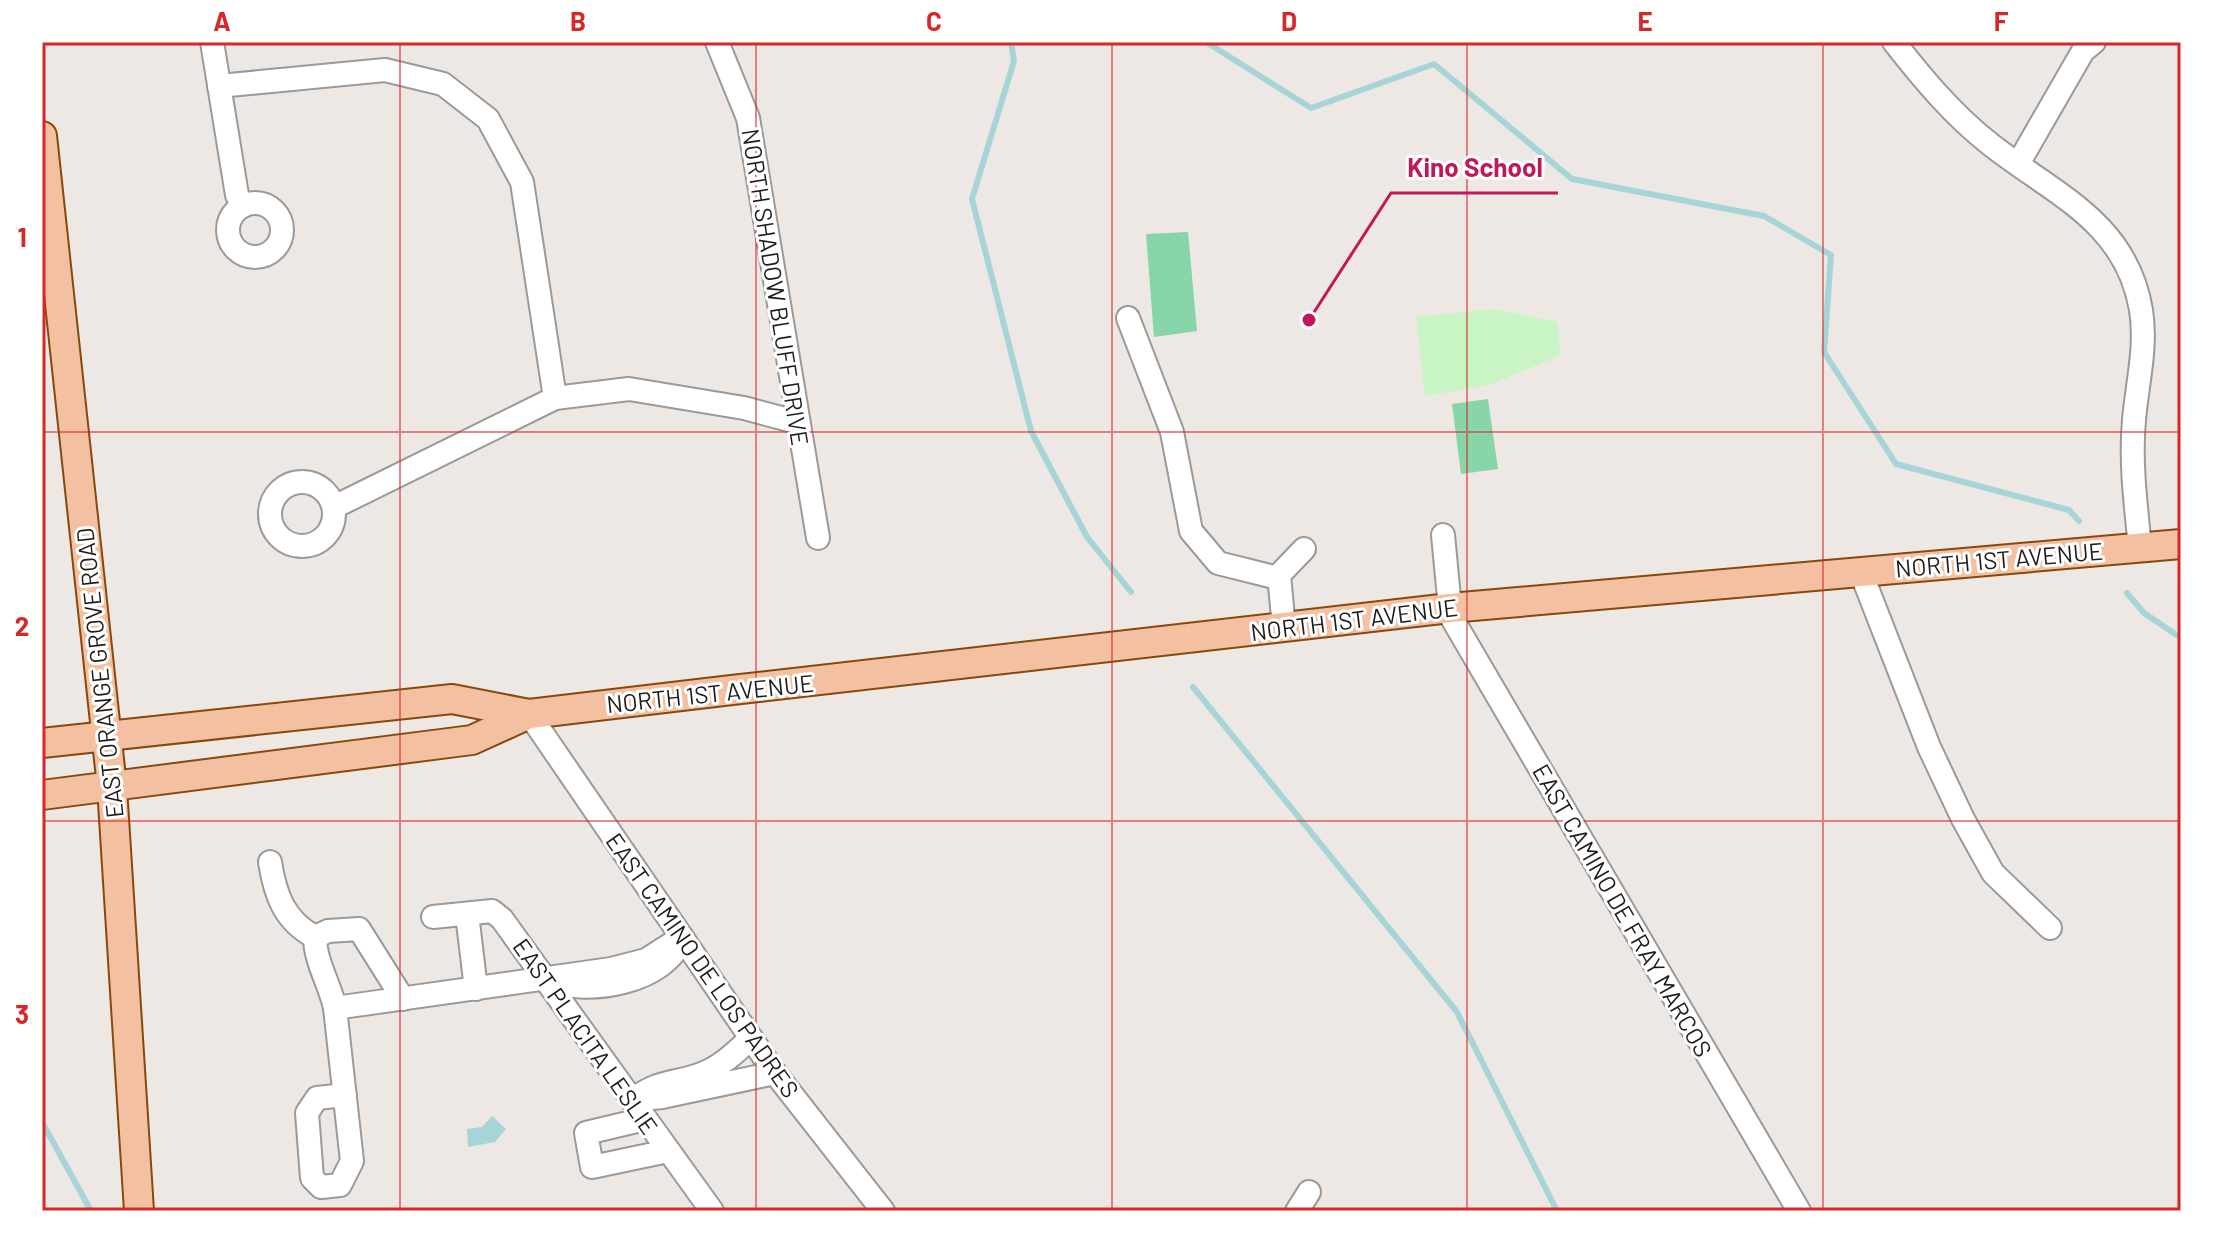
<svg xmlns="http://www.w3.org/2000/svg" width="2223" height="1253" font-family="Barlow,sans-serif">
  <rect width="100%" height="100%" fill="#ede8e3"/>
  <!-- park -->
  <polygon fill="#c9f4c3" points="1494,309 1557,322 1561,355 1489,385 1425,396 1416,317"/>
  <!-- pitch -->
  <g fill="#88d5a9">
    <polygon points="1188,232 1197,331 1154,337 1146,234"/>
    <polygon points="1488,399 1498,469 1461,474 1452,404"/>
  </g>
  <!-- water -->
  <polygon fill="#a7d5d7" points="492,1116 506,1129 495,1142 468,1147 467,1129 482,1127"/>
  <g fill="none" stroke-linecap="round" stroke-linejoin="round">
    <!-- stream -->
    <g stroke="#a7d5d7" stroke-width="6">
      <polyline points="1011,42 1014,61 972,199 1031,431 1087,537 1131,592"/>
      <polyline points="1206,42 1311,108 1434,64 1572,179 1764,216 1831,255 1824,352 1896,464 2069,510 2079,521"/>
      <polyline points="2127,593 2144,613 2181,638"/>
      <polyline points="1193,687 1457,1012 1557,1211"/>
      <polyline points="42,1122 91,1211"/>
    </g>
    <defs>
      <g id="minor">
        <polyline points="212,42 237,195 243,206"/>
        <polyline points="717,42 748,118 818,538"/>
        <path d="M1894,42C1923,79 1953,115 1990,144C2053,194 2126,221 2141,310C2147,347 2137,384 2134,420C2130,462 2136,506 2140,548"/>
        <polyline points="219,86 385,70 443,84 488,119 522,182 555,398"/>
        <polyline points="2018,164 2083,51 2094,42"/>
        <circle cx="255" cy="230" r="27"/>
        <polyline points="1128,318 1172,432 1191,531 1218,563 1278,578"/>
        <circle cx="302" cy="514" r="32"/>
        <polyline points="334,507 555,398 629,389 744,408 796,422"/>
        <polyline points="1443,535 1450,608"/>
        <polyline points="1860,570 1929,747 1963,819 1993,873 2050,928"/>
        <polyline points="1446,608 1799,1211"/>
        <polyline points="1284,628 1279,575 1304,549"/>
        <polyline points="529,714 775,1073 883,1211"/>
        <path d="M270,862C275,894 284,921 315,937"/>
        <polyline points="467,914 476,989"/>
        <polyline points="433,917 492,911 502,919 712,1211"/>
        <polyline points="315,937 328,931 359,929 403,999"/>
        <path d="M315,937C315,962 330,984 335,1008"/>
        <path d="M751,1038C737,1051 723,1065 704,1073C673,1085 663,1078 632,1100L662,1097L775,1073"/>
        <path d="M345,1095L317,1098L307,1113L312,1178L321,1187L340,1185L352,1161L335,1008L611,969L646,960L682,937C669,982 587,997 549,980"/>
        <polyline points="645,1119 586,1133 592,1167 668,1151"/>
        <polyline points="1297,1211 1309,1192"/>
      </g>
      <g id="major">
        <polyline points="42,136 112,787 139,1211"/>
        <polyline points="42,743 452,699 529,714"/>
        <polyline points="42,795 472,740 529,714 732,690 1450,608 2181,544"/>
      </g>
    </defs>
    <!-- minor casing -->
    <use href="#minor" stroke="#9a9a9a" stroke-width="26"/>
    <!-- major casing -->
    <use href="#major" stroke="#87480e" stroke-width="32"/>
    <!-- minor -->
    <use href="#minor" stroke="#fff" stroke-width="22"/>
    <!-- major -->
    <use href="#major" stroke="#f3c1a2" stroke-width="28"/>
  </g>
  <!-- grid -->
  <path fill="none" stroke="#d62828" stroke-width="2" stroke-opacity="0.55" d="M400,42V1211M756,42V1211M1112,42V1211M1467,42V1211M1823,42V1211M42,432H2181M42,821H2181"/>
  <g text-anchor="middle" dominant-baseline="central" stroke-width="6" stroke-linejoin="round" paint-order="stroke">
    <!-- street labels -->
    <g font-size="24" fill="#1d1d1d" stroke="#fff">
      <text transform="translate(776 287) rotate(81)">NORTH SHADOW BLUFF DRIVE</text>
      <text transform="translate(1999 559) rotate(-5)">NORTH 1ST AVENUE</text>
      <text transform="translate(1354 619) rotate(-7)">NORTH 1ST AVENUE</text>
      <text transform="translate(99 673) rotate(-96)">EAST ORANGE GROVE ROAD</text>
      <text transform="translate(710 693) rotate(-6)">NORTH 1ST AVENUE</text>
      <text transform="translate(1623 910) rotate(60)">EAST CAMINO DE FRAY MARCOS</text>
      <text transform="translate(703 965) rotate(55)">EAST CAMINO DE LOS PADRES</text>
      <text transform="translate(586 1036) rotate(55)">EAST PLACITA LESLIE</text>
    </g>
  </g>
  <!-- callouts -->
  <path fill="none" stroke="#c2185b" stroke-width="3" d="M1309 320L1391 193H1558"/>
  <circle fill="#c2185b" stroke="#fff" stroke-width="3" cx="1309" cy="320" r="8"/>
  <g font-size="26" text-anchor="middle" font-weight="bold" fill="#c2185b" stroke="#fff" stroke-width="6" stroke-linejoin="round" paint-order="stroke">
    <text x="1475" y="177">Kino School</text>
  </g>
  <!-- border -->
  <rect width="2223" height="1253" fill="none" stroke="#ffffff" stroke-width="88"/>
  <rect x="44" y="44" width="2135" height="1165" fill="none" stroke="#d62828" stroke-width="3"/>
  <g font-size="26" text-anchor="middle" font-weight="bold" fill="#d62828">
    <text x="222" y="31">A</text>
    <text x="578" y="31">B</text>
    <text x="934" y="31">C</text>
    <text x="1289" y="31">D</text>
    <text x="1645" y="31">E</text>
    <text x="2001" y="31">F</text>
    <text x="22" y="247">1</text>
    <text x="22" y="636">2</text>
    <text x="22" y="1024">3</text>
  </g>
</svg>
